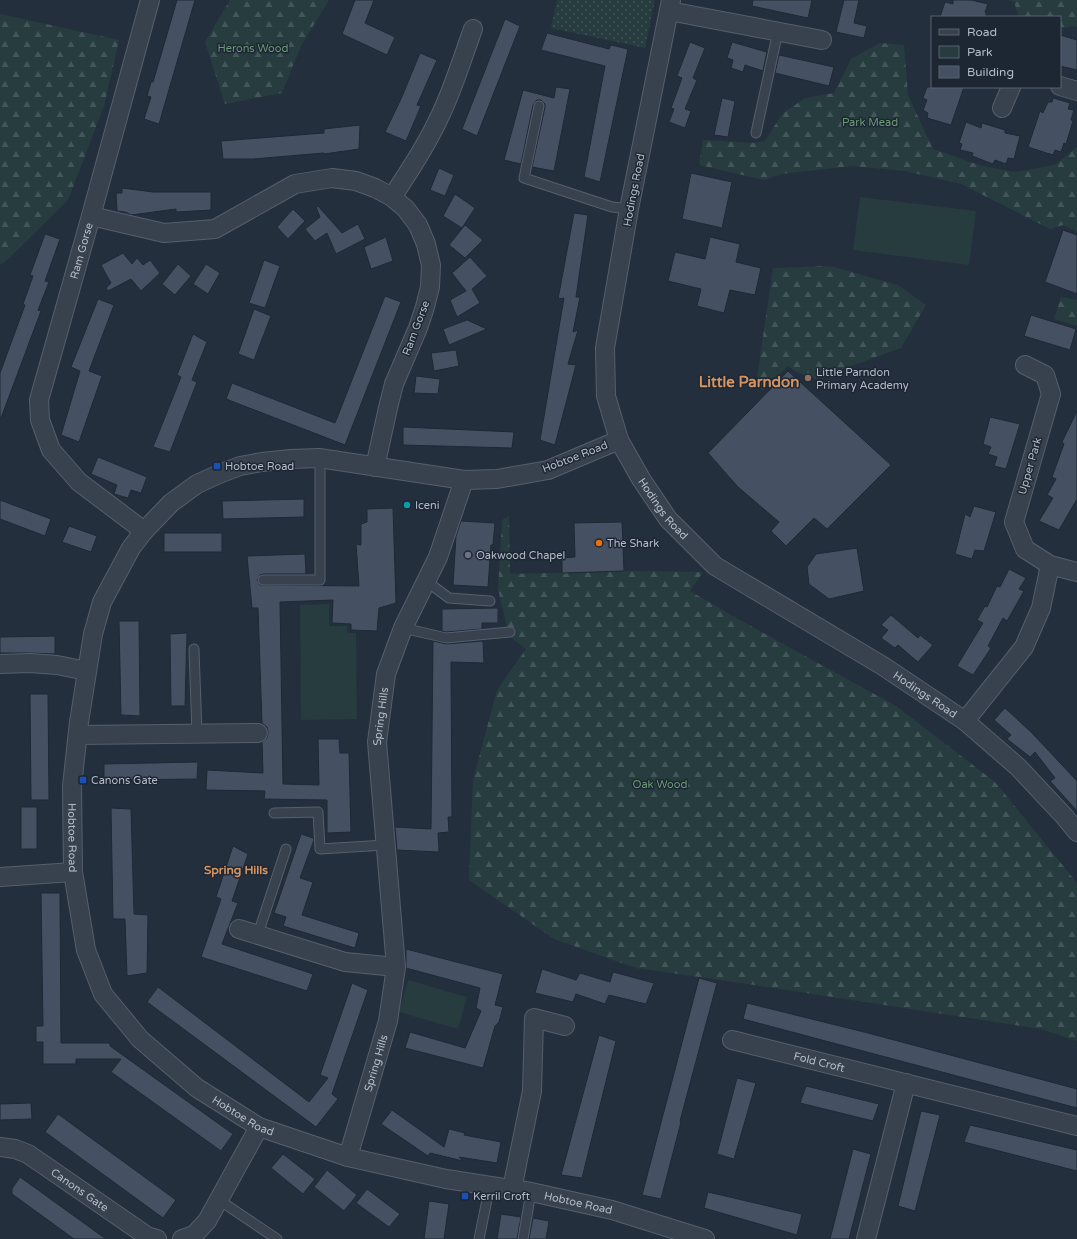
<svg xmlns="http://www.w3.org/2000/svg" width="1077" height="1239" font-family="'Varela Round',sans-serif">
  <defs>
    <pattern id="grass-dots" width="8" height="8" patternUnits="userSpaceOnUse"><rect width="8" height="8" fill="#263c3f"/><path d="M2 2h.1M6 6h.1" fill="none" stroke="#435659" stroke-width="1.8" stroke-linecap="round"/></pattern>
    <pattern id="forest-firs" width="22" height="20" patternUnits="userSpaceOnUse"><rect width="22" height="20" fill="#263c3f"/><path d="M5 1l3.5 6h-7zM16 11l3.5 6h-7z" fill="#435659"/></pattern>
  </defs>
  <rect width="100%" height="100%" fill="#242f3e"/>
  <!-- grass -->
  <polygon fill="url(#grass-dots)" points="557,0 655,0 645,48 551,28"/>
  <!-- forest -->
  <g fill="url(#forest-firs)">
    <polygon points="230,0 329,0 301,46 282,93 225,104 205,42"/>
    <polygon points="1006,0 1077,0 1077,28 1074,26 1060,29 1060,17 1019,17 1014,2"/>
    <polygon points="0,14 119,40 104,106 68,200 8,259 0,265"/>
    <polygon points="880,43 904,45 908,95 933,149 979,165 1014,172 1055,165 1077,147 1077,232 1063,225 1050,229 961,184 905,171 852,166 781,174 764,180 699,165 703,140 755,143 765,141 782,114 805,98 834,93 851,59"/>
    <polygon points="830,266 898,285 926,305 901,348 815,379 798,373 788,366 763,391 756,384 773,268"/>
    <polygon points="1061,297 1077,300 1077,326 1054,319"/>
    <polygon points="509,516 510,574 624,571 703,572 690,591 738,619 896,706 995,782 1077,883 1077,1041 1041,1029 748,984 636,968 554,939 469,880 473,780 497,690 526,649 509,636 498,589 502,520"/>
  </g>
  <!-- park -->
  <g fill="#263c3f">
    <polygon points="860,197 976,211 969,265 853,250"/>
    <polygon points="329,604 329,626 347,626 348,633 356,633 357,719 301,720 300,605"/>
    <polygon points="408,980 467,997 458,1029 399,1012"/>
  </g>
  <!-- building -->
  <g fill="#455162" stroke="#1f2835">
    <polygon points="177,0 195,0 159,124 144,119 151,97 147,96 151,82 153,82"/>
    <polygon points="355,0 374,0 365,23 395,37 387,55 342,34"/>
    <polygon points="753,0 812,0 808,18 752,6"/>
    <polygon points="844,0 859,0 854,23 867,26 864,38 836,32"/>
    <polygon points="953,0 971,0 988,4 985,12 986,12 986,17 940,17 945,2 953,4"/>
    <polygon points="505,19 520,26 477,136 462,129"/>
    <polygon points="547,33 609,49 611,45 628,49 600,182 584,177 605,66 541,50"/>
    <polygon points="1060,35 1077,40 1077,70 1060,66"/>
    <polygon points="690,42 705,48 693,78 697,80 685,109 691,111 685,128 669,122 674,109 671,108 682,78 677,76"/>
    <polygon points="732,42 767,52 763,71 745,65 743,72 731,68 733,60 727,58"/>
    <polygon points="420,53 437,60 417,105 421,106 406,141 385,132 401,99"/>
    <polygon points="779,55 834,67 829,86 775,73"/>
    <polygon points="556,87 570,89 554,171 532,167 545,107 545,104 541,100 537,100 533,105 521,164 504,160 523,90 554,98"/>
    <polygon points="927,87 964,87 951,125 927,118 928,113 923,110 927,100 923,98"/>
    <polygon points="722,98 735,101 728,137 714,135"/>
    <polygon points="1053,98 1070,103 1068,109 1074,110 1071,120 1073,121 1066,144 1064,143 1061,152 1055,150 1053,155 1028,147 1040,111 1043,113 1048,102 1052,102"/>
    <polygon points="966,122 981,128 982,123 1005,130 1005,133 1020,136 1014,159 1008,158 1006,164 995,160 993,164 972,156 973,153 960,150 962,144 959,143"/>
    <polygon points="360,125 359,149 324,154 324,153 253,159 223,159 221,141 324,133 324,129"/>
    <polygon points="439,168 454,175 445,196 430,190"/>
    <polygon points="691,173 732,182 722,228 682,219"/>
    <polygon points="122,188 153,192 211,192 211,210 176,212 176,209 131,215 125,212 117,211 116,193 122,193"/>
    <polygon points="455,194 475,208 462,228 443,216"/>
    <polygon points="318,206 342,233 358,224 365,239 336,254 327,233 315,241 305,229 320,217 316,207"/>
    <polygon points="293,209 305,221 288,239 277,227"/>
    <polygon points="574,213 588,215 576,297 580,297 573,332 578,330 568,364 576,365 555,445 540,440 564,298 558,299"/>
    <polygon points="465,225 483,240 465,258 449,245"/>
    <polygon points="1063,230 1077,235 1077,294 1045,282"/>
    <polygon points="45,234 60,239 45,281 49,282 38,310 41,311 1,418 0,418 0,373 25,305 23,304 33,276 30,275"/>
    <polygon points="386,237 393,261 371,269 364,247"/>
    <polygon points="710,237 740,244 736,262 761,268 755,295 730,290 724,313 697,306 701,289 668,281 675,252 705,259"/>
    <polygon points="123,253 132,264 137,258 143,265 150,260 160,273 141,291 131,279 108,291 106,288 111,283 101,265"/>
    <polygon points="470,257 487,276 472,289 480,303 457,317 450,300 466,291 452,273"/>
    <polygon points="264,260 280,266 265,308 249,303"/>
    <polygon points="178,264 191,276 175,295 162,284"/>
    <polygon points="206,264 220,273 208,294 193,284"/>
    <polygon points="385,296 401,302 345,445 226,399 232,383 335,423"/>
    <polygon points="98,299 114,305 89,371 102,376 79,442 61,435 80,371 71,367"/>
    <polygon points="254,309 271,316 254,360 238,354"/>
    <polygon points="1031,315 1076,329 1070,350 1024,336"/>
    <polygon points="467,320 487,329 449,345 443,329"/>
    <polygon points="193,334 207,342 192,380 197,382 170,452 153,447 181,377 177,375"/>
    <polygon points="456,350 459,366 434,371 431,353"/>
    <polygon points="788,371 891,465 827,529 814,518 786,546 771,531 779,522 738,487 708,453"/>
    <polygon points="416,376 440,379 438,394 414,393"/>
    <polygon points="1077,411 1077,499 1059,530 1039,521 1053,498 1047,495 1056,479 1052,477 1064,444 1062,442"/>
    <polygon points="990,417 1020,424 1006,469 994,466 997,457 988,454 991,447 983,444"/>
    <polygon points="403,427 514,432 512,448 403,445"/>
    <polygon points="98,457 147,477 141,493 131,490 128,498 114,494 117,485 91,474"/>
    <polygon points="304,499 304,517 223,519 222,501"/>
    <polygon points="0,500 51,519 45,536 0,519"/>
    <polygon points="974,506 996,512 984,551 975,550 972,559 955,554 965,514 970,517"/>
    <polygon points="393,508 396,603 379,608 377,631 351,630 351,624 332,623 333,600 280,602 283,784 319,785 318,739 339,739 340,753 349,753 351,832 327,833 327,800 264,799 265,791 206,790 207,770 263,773 262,742 267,738 268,732 267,727 262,723 258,608 252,608 247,556 305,554 306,574 263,574 260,575 257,580 260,585 359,586 356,544 361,545 361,524 367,522 367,509"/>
    <polygon points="461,521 495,523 493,545 491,545 488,587 453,585 456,536"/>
    <polygon points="622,522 624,571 562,573 562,558 575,557 574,523"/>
    <polygon points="69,526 97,536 91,552 62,542"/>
    <rect x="164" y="533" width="58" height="19"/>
    <polygon points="857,548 864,591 829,599 809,584 807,567 816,554"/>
    <polygon points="1009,569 1026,578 1019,589 1024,591 1007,621 1003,618 988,646 991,648 973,675 957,666 983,623 977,620 985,606 987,607 997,586 1000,587"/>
    <polygon points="498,608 498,623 482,623 482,629 446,632 442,631 442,609"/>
    <polygon points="891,615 918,638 920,635 933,645 918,662 898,645 895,648 881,638 888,630 881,625"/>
    <polygon points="119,621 139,621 140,716 121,715"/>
    <polygon points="187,633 185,706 171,706 170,634"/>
    <polygon points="55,636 55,654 30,653 0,653 0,637"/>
    <polygon points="433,641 446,644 483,641 484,663 451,662 452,817 448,817 449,832 438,833 439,852 397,850 395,827 431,829"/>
    <polygon points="30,694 48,694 49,800 31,800"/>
    <polygon points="1005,708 1032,733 1077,781 1077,811 1050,781 1055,778 1035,752 1030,757 1007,739 1011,735 994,720"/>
    <polygon points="198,762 197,779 104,780 104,764"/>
    <rect x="21" y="807" width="16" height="42"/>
    <polygon points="111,808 131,809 134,914 148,915 147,973 127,976 125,919 113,919"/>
    <polygon points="301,834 313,838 314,840 300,878 313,882 302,915 359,933 355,948 283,926 286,917 274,913"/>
    <polygon points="233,846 248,854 232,901 238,903 222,944 313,974 307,991 201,957 221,899 216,897"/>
    <polygon points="41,893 60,893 61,1043 110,1043 110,1046 233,1134 221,1151 111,1072 121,1059 76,1059 76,1064 43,1064 43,1042 36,1042 36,1026 43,1026"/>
    <polygon points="406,949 503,974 495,1005 503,1007 499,1022 495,1026 483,1068 405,1048 410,1032 465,1048 481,1011 476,1008 480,988 406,968"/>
    <polygon points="542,969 576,980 580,973 610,982 613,972 654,983 646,1004 609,995 605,1004 576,994 573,1002 535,993"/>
    <polygon points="699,978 717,983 680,1121 681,1122 661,1199 642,1195"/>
    <polygon points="352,983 368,990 332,1094 338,1099 316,1127 147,1002 158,987 309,1102 328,1078 320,1075"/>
    <polygon points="747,1003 868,1033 1077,1089 1077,1108 743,1019"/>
    <polygon points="599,1035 616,1041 582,1178 561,1175"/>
    <polygon points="737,1078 756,1083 734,1159 717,1154"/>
    <polygon points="806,1086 879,1104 873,1121 800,1103"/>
    <polygon points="31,1103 32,1119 0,1120 0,1104"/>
    <polygon points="392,1110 444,1147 449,1129 465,1133 464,1135 501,1142 497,1163 459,1157 463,1161 430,1153 428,1156 381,1124"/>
    <polygon points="921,1111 940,1115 915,1211 898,1206"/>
    <polygon points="58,1114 176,1200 163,1218 45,1132"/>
    <polygon points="970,1125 1077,1150 1077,1171 964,1142"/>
    <polygon points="853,1149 871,1154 849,1239 830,1239"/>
    <polygon points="283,1154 315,1179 303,1194 271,1168"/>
    <polygon points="327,1170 357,1195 344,1211 314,1187"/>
    <polygon points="20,1177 106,1239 74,1239 12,1194 12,1189"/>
    <polygon points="367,1189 400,1214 389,1227 356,1203"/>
    <polygon points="708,1192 802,1214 797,1235 704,1208"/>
    <polygon points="429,1201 449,1204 444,1239 424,1239"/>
    <polygon points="501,1214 521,1217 517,1239 497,1239"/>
    <polygon points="533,1218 549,1221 546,1239 529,1239"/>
  </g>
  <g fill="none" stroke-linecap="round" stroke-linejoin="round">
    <defs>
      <g id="lane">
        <polyline points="539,106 524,178 612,207 629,209"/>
        <polyline points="756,133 778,31"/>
        <polyline points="263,580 320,580 320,458"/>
        <polyline points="426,581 449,598 490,601"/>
        <polyline points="403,628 446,638 510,632"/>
        <polyline points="194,649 197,734"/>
        <polyline points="274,813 318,812 320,849 385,845"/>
        <polyline points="258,934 286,849"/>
        <polyline points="219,1200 277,1239"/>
        <polyline points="479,1239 490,1185"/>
        <polyline points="523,1239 531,1192"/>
      </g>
      <g id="street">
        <path id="s1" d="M671,0L629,209L605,348L606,396L619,440L641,479L668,519L715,566L883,666L965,721L1018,767L1064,816L1077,832"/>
        <polyline points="669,11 822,40"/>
        <polyline points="1060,86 1077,91"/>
        <polyline points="1002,108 1011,87"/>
        <path d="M392,197C409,172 426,146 439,118C453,90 462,59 473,29"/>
        <polyline points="91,216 164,233 215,229 295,184 332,178 356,181 375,188 392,197 406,209 418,225 426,244 431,265 430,287 425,307 418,328 394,384 388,408 375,467"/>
        <polyline points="1025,365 1045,375 1051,394 1014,522 1025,549 1050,565 1077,572"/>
        <path id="s2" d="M619,440L548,470L497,479L464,480L319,458L291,459L262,462L240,466L219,474L197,484L171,503L144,531L131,548L102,602L93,634L79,722L72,786L73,872L86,950L103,994L140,1039L197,1088L259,1127L348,1157L446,1179L531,1192L612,1210L705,1239"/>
        <path id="s3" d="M144,531L79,482L51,450L40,420L39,400L91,216L150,0"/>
        <polyline points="0,664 30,663 57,665 87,671"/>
        <polyline points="965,721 1024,647 1041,608 1050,565"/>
        <polyline points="78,735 258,733"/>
        <polyline points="0,877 73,872"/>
        <polyline points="239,929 345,962 396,967"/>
        <path id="s4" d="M732,1040L1077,1126"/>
        <path id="s5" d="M0,1147L15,1149L28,1154L147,1236L157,1239"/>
        <path id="s6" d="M348,1157L388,1021L396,967L377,742L386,674L403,628L438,557L464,480"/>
        <polyline points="512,1189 532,1091 534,1018 565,1026"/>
        <polyline points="182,1239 194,1235 207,1221 259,1127"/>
        <polyline points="866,1239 906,1083"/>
      </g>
    </defs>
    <!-- lane casing -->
    <use href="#lane" stroke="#565f6c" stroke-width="11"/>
    <!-- street casing -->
    <use href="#street" stroke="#565f6c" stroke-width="20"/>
    <!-- lane -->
    <use href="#lane" stroke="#38414e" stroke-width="9"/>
    <!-- street -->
    <use href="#street" stroke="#38414e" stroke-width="18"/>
  </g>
  <!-- markers -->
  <circle fill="#8d6e63" stroke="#1d2633" stroke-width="1.5" cx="808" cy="378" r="4"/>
  <g fill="#1a4fb4" stroke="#1d2633" stroke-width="1.5">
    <rect x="213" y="462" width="8" height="8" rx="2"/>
    <rect x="79" y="776" width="8" height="8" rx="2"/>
    <rect x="461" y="1192" width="8" height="8" rx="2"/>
  </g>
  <circle fill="#0f9aa8" stroke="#1d2633" stroke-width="1.5" cx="407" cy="505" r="4"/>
  <circle fill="#e8710a" stroke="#1d2633" stroke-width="1.5" cx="599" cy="543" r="4"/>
  <circle fill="#6b7280" stroke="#1d2633" stroke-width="1.5" cx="468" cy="555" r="4"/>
  <g text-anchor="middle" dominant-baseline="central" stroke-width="3" stroke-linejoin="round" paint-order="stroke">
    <!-- park labels -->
    <g font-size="11" fill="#6b9a76" stroke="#1d2633">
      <text x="253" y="48">Herons Wood</text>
      <text x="870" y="122">Park Mead</text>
      <text x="660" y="784">Oak Wood</text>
    </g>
    <!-- street labels -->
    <g font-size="11" fill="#b4bcc9" stroke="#1d2633">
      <text transform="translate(634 190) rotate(-79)">Hodings Road</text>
      <text stroke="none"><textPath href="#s3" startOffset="331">Ram Gorse</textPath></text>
      <text transform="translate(416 328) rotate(-69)">Ram Gorse</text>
      <text transform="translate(575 457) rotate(-21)">Hobtoe Road</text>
      <text transform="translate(1030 466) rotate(-74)">Upper Park</text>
      <text stroke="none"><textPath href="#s1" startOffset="530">Hodings Road</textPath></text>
      <text stroke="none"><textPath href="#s1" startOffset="854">Hodings Road</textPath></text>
      <text stroke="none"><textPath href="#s6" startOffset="448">Spring Hills</textPath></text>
      <text stroke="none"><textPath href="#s2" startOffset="827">Hobtoe Road</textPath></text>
      <text stroke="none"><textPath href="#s4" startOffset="90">Fold Croft</textPath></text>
      <text stroke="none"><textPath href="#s6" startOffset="98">Spring Hills</textPath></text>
      <text stroke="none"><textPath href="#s2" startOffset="1175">Hobtoe Road</textPath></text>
      <text stroke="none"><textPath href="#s5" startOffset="92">Canons Gate</textPath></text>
      <text stroke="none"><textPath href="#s2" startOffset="1523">Hobtoe Road</textPath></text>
    </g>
    <!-- poi labels -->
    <g font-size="11" fill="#b4bcc9" stroke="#1d2633" text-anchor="start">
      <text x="816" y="372">Little Parndon<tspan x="816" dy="13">Primary Academy</tspan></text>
      <text x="225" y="466">Hobtoe Road</text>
      <text x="415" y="505">Iceni</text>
      <text x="607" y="543">The Shark</text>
      <text x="476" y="555">Oakwood Chapel</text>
      <text x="91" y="780">Canons Gate</text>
      <text x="473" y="1196">Kerril Croft</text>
    </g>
    <!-- neighbourhood labels -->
    <g font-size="12" font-weight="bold" fill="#d59563" stroke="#1d2633">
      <text x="236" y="870">Spring Hills</text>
    </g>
    <!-- district labels -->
    <g font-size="15" font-weight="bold" fill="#d59563" stroke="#1d2633">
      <text x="749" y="382">Little Parndon</text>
    </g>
  </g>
  <!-- legend -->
  <rect x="931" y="16" width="130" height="72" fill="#1d2633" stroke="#59626f"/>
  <rect x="939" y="29" width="20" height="6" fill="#38414e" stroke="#59626f"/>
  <text x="967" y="36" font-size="12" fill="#b4bcc9">Road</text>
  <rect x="939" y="46" width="20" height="12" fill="#263c3f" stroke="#59626f"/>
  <text x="967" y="56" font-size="12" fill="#b4bcc9">Park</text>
  <rect x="939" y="66" width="20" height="12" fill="#455162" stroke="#59626f"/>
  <text x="967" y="76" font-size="12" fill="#b4bcc9">Building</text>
</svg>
